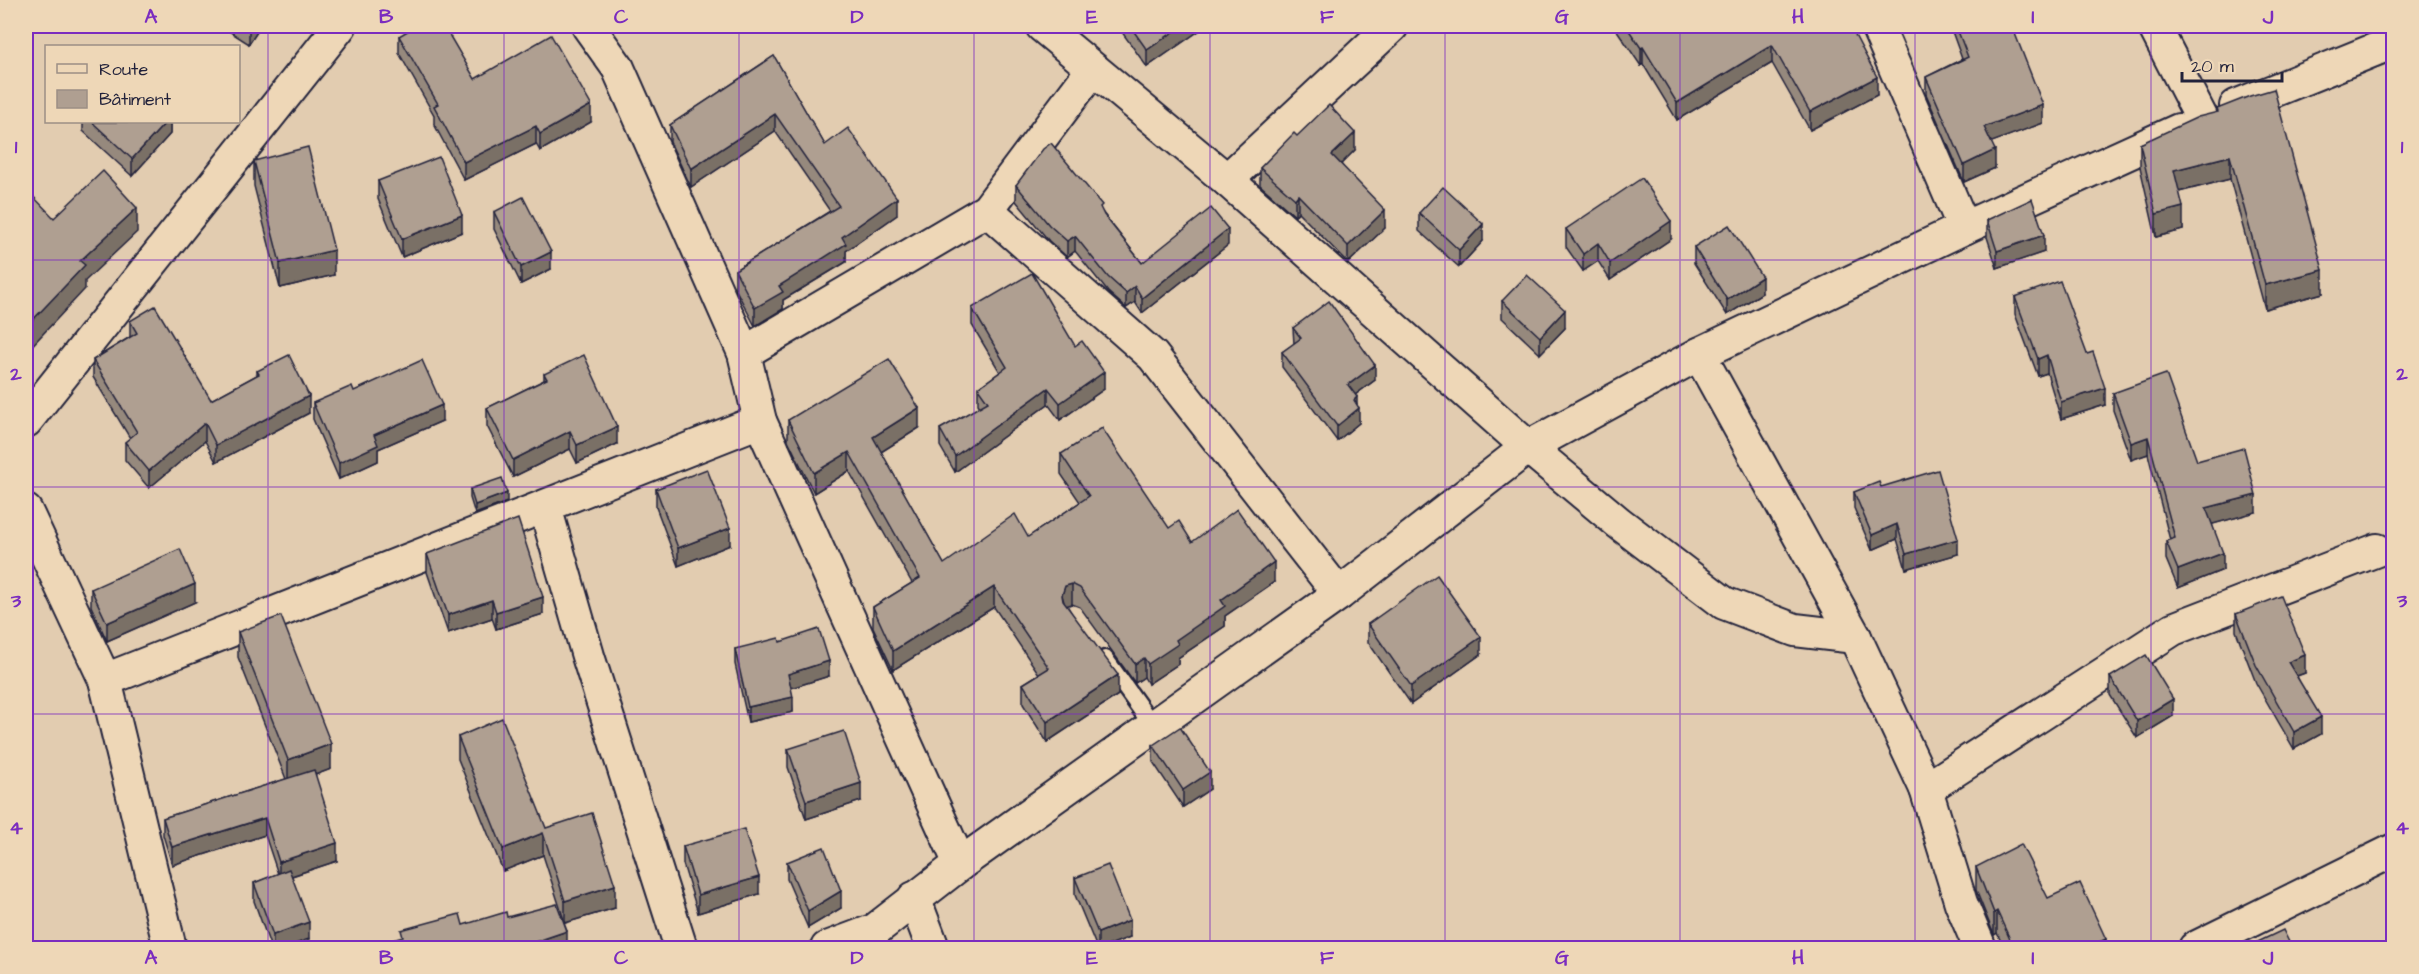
<svg xmlns="http://www.w3.org/2000/svg" width="2419" height="974" font-family="'Architects Daughter',sans-serif">
  <rect width="100%" height="100%" fill="#e2ccb0"/>
  <filter id="ink" filterUnits="userSpaceOnUse"><feTurbulence type="fractalNoise" baseFrequency=".0167" numOctaves="2"/><feDisplacementMap in="SourceGraphic" scale="12" xChannelSelector="R" yChannelSelector="G"/><feConvolveMatrix kernelMatrix="1 2 1 2 8 2 1 2 1" color-interpolation-filters="sRGB"/></filter>
  <g filter="url(#ink)">
    <g fill="none" stroke-linecap="round" stroke-linejoin="round">
      <defs>
        <polyline id="lane" points="1105,659 1153,726"/>
        <g id="street">
          <polyline points="588,26 618,68 744,353 760,421 960,864"/>
          <polyline points="1042,26 1227,180 1528,447 1619,523 1724,603 1795,630 1855,637"/>
          <polyline points="1877,26 1964,228"/>
          <polyline points="2154,26 2202,119"/>
          <polyline points="2236,106 2394,42"/>
          <polyline points="1227,180 1392,26"/>
          <polyline points="987,210 1153,356 1339,594"/>
          <polyline points="744,353 987,210 1093,69"/>
          <polyline points="1699,354 1855,637 1926,789 1961,903 1980,948"/>
          <polyline points="26,421 340,26"/>
          <polyline points="545,507 588,656 681,948"/>
          <polyline points="26,511 105,680 170,948"/>
          <polyline points="105,680 760,421"/>
          <polyline points="1926,789 2173,629 2377,550"/>
          <polyline points="914,898 933,948"/>
          <polyline points="827,948 875,930 960,864 1339,594 1528,447 1699,354 1964,228 2179,130"/>
          <polyline points="2195,948 2394,850"/>
        </g>
      </defs>
      <!-- lane casing -->
      <use href="#lane" stroke="#22223b" stroke-width="21"/>
      <!-- street casing -->
      <use href="#street" stroke="#22223b" stroke-width="36"/>
      <!-- lane -->
      <use href="#lane" stroke="#eed7b7" stroke-width="16"/>
      <!-- street -->
      <use href="#street" stroke="#eed7b7" stroke-width="32"/>
    </g>
    <!-- wall -->
    <g fill="#96897d" stroke="#22223b" stroke-width="1.5">
      <polygon points="221,26 261,26 249,44"/>
      <polygon points="1119,26 1206,26 1147,67 1119,28"/>
      <polygon points="1614,26 1850,26 1877,95 1810,130 1772,63 1677,120 1643,64 1641,66"/>
      <polygon points="1950,26 2012,26 2043,123 1991,142 1995,168 1964,182 1926,94 1926,77 1962,59"/>
      <polygon points="399,36 475,79 591,122 540,151 536,144 464,180 434,124 434,115 399,53"/>
      <polygon points="774,56 825,145 897,215 846,251 846,262 783,300 783,309 755,326 735,288 735,270 830,211 775,131 691,187 670,142 670,125"/>
      <polygon points="2217,109 2323,293 2265,309 2230,179 2179,192 2183,230 2156,237 2140,167 2140,144 2217,113"/>
      <polygon points="83,122 170,122 170,134 132,176 83,131"/>
      <polygon points="1297,136 1355,150 1341,164 1385,228 1348,263 1298,212 1295,216 1260,185 1260,168"/>
      <polygon points="254,161 334,275 280,288 254,186"/>
      <polygon points="378,181 462,232 402,257 378,199"/>
      <polygon points="1016,185 1102,212 1142,263 1228,245 1142,313 1135,302 1126,308 1108,292 1075,251 1067,257 1049,241 1016,201"/>
      <polygon points="494,212 551,269 521,284 494,229"/>
      <polygon points="1419,213 1483,241 1459,267 1419,231"/>
      <polygon points="1987,220 2044,252 1997,268 1987,237"/>
      <polygon points="1566,229 1671,239 1610,280 1598,261 1583,271 1566,247"/>
      <polygon points="1694,247 1762,293 1727,315 1694,263"/>
      <polygon points="2015,297 2105,405 2061,419 2047,373 2038,376 2015,314"/>
      <polygon points="1502,301 1565,328 1540,354 1502,318"/>
      <polygon points="972,308 1075,346 1104,389 1060,420 1048,404 955,472 940,446 940,429 980,407 978,404 978,388 1000,372 972,325"/>
      <polygon points="130,321 211,400 257,375 257,371 309,413 216,462 205,441 149,488 125,460 125,442 130,438 93,377 93,360 130,337"/>
      <polygon points="1293,328 1375,380 1355,395 1359,423 1337,441 1282,367 1282,352 1294,344"/>
      <polygon points="544,374 617,444 577,463 570,449 513,477 487,426 487,408 544,380"/>
      <polygon points="354,391 442,421 378,449 378,461 339,479 313,419 313,403"/>
      <polygon points="2113,393 2197,461 2256,512 2212,524 2223,570 2178,588 2166,559 2166,541 2170,540 2148,454 2131,460 2113,410"/>
      <polygon points="788,420 919,428 881,452 944,564 1028,537 1080,502 1061,474 1061,454 1169,528 1192,542 1274,582 1225,616 1225,626 1178,658 1178,664 1148,684 1144,677 1135,683 1080,607 1072,604 1067,605 1118,695 1047,742 1023,704 1023,684 1039,674 994,607 893,670 873,627 873,607 912,583 849,471 814,493 788,440"/>
      <polygon points="1881,487 1958,554 1906,569 1897,539 1872,550 1854,508 1854,492"/>
      <polygon points="470,489 507,502 475,514 470,498"/>
      <polygon points="656,489 730,545 678,566 656,507"/>
      <polygon points="427,554 543,614 496,629 492,618 448,633 427,572"/>
      <polygon points="91,589 195,602 107,641 91,606"/>
      <polygon points="2236,614 2305,673 2297,676 2321,734 2294,749 2256,683 2236,631"/>
      <polygon points="1368,624 1481,654 1411,704 1368,642"/>
      <polygon points="238,632 331,769 315,775 337,861 292,876 309,939 284,948 271,948 254,901 254,883 278,874 265,835 172,865 163,835 163,818 286,779 238,657"/>
      <polygon points="780,642 829,676 791,688 793,712 748,722 735,664 735,649"/>
      <polygon points="2110,677 2173,716 2137,738 2110,695"/>
      <polygon points="458,737 546,828 615,908 565,923 543,855 503,871 458,759"/>
      <polygon points="1153,745 1210,789 1183,807 1153,762"/>
      <polygon points="788,749 861,801 806,819 788,767"/>
      <polygon points="683,846 759,894 698,913 683,864"/>
      <polygon points="787,862 841,908 808,928 787,879"/>
      <polygon points="1976,867 2048,898 2106,948 2004,948 1997,933 1994,935 1976,890"/>
      <polygon points="1075,878 1130,937 1102,948 1097,948 1075,895"/>
    </g>
    <!-- shaded-wall -->
    <g fill="#7a6f66" stroke="#22223b" stroke-width="1.5">
      <polygon points="249,26 261,26 249,44"/>
      <polygon points="1182,26 1206,26 1147,67 1147,50"/>
      <polygon points="1772,45 1772,63 1677,120 1677,103"/>
      <polygon points="1643,47 1643,64 1641,66 1641,48"/>
      <polygon points="1877,77 1877,95 1810,130 1810,112"/>
      <polygon points="591,105 591,122 540,151 540,134"/>
      <polygon points="2043,105 2043,123 1984,145 1984,127"/>
      <polygon points="775,114 775,131 691,187 691,169"/>
      <polygon points="166,122 170,122 170,134 132,176 132,159"/>
      <polygon points="536,126 536,144 464,180 464,162"/>
      <polygon points="1355,133 1355,150 1332,173 1332,155"/>
      <polygon points="1995,150 1995,168 1964,182 1964,165"/>
      <polygon points="2230,156 2230,179 2174,193 2174,170"/>
      <polygon points="1298,195 1298,212 1295,216 1295,199"/>
      <polygon points="897,198 897,215 846,251 846,262 783,300 783,309 755,326 755,308 779,286 842,237"/>
      <polygon points="2183,207 2183,230 2156,237 2156,214"/>
      <polygon points="137,208 137,232 85,281 85,289 26,352 26,327 80,261"/>
      <polygon points="1385,210 1385,228 1348,263 1348,246"/>
      <polygon points="462,215 462,232 402,257 402,239"/>
      <polygon points="1671,221 1671,239 1610,280 1610,263"/>
      <polygon points="1483,224 1483,241 1459,267 1459,250"/>
      <polygon points="1228,229 1228,245 1142,313 1142,298"/>
      <polygon points="2044,235 2044,252 1997,268 1997,251"/>
      <polygon points="1075,236 1075,251 1067,257 1067,241"/>
      <polygon points="1598,243 1598,261 1583,271 1583,254"/>
      <polygon points="334,250 334,275 280,288 280,263"/>
      <polygon points="551,252 551,269 521,284 521,267"/>
      <polygon points="2323,270 2323,293 2265,309 2265,285"/>
      <polygon points="1762,277 1762,293 1727,315 1727,300"/>
      <polygon points="1135,286 1135,302 1126,308 1126,293"/>
      <polygon points="1565,310 1565,328 1540,354 1540,337"/>
      <polygon points="2047,355 2047,373 2038,376 2038,359"/>
      <polygon points="1375,365 1375,380 1348,400 1348,385"/>
      <polygon points="1104,372 1104,389 1060,420 1060,403"/>
      <polygon points="1048,388 1048,404 955,472 955,456"/>
      <polygon points="2105,388 2105,405 2061,419 2061,402"/>
      <polygon points="309,396 309,413 216,462 216,445"/>
      <polygon points="1357,397 1357,410 1359,408 1359,423 1337,441 1337,426 1354,400"/>
      <polygon points="442,405 442,421 378,449 378,461 339,479 339,463 374,435"/>
      <polygon points="919,408 919,428 873,457 873,437"/>
      <polygon points="205,423 205,441 149,488 149,471"/>
      <polygon points="617,427 617,444 577,463 577,445"/>
      <polygon points="570,431 570,449 513,477 513,460"/>
      <polygon points="2148,437 2148,454 2131,460 2131,443"/>
      <polygon points="849,452 849,471 814,493 814,473"/>
      <polygon points="507,493 507,502 475,514 475,505"/>
      <polygon points="2256,495 2256,512 2206,526 2206,508"/>
      <polygon points="1897,524 1897,539 1872,550 1872,535"/>
      <polygon points="730,528 730,545 678,566 678,548"/>
      <polygon points="1958,539 1958,554 1906,569 1906,554"/>
      <polygon points="2223,553 2223,570 2178,588 2178,570"/>
      <polygon points="1274,562 1274,582 1225,616 1225,626 1178,658 1178,664 1148,684 1148,664 1221,600"/>
      <polygon points="195,584 195,602 107,641 107,623"/>
      <polygon points="1072,584 1072,604 1065,606 1062,595 1065,586"/>
      <polygon points="994,587 994,607 893,670 893,651"/>
      <polygon points="543,597 543,614 496,629 496,612"/>
      <polygon points="492,600 492,618 448,633 448,615"/>
      <polygon points="1481,637 1481,654 1411,704 1411,686"/>
      <polygon points="2305,655 2305,673 2288,679 2288,662"/>
      <polygon points="1144,658 1144,677 1135,683 1135,664"/>
      <polygon points="829,661 829,676 788,689 788,674"/>
      <polygon points="1118,675 1118,695 1047,742 1047,722"/>
      <polygon points="793,697 793,712 748,722 748,707"/>
      <polygon points="2173,699 2173,716 2137,738 2137,721"/>
      <polygon points="2321,717 2321,734 2294,749 2294,732"/>
      <polygon points="331,744 331,769 288,785 288,760"/>
      <polygon points="1210,772 1210,789 1183,807 1183,790"/>
      <polygon points="861,783 861,801 806,819 806,801"/>
      <polygon points="265,818 265,835 172,865 172,847"/>
      <polygon points="543,833 543,855 503,871 503,849"/>
      <polygon points="337,843 337,861 279,880 279,862"/>
      <polygon points="759,877 759,894 698,913 698,895"/>
      <polygon points="615,885 615,908 565,923 565,901"/>
      <polygon points="841,891 841,908 808,928 808,911"/>
      <polygon points="1997,911 1997,933 1994,935 1994,913"/>
      <polygon points="1130,920 1130,937 1102,948 1098,948 1098,933"/>
      <polygon points="309,922 309,939 284,948 273,948 273,935"/>
      <polygon points="567,931 567,948 517,948"/>
      <polygon points="2106,939 2106,948 2085,948"/>
    </g>
    <!-- building -->
    <g fill="#af9f91" stroke="#22223b" stroke-width="1.5">
      <polygon points="416,26 444,26 475,79 551,35 591,105 540,134 536,126 464,162 434,106 438,104 399,36"/>
      <polygon points="1130,26 1182,26 1147,50"/>
      <polygon points="1626,26 1850,26 1877,77 1810,112 1772,45 1677,103 1643,47 1641,48"/>
      <polygon points="1956,26 2012,26 2043,105 1984,127 1995,150 1964,165 1926,77 1968,57"/>
      <polygon points="774,56 825,145 848,128 897,198 842,237 846,244 779,286 783,292 755,308 735,270 839,206 775,114 691,169 670,125"/>
      <polygon points="2274,89 2323,270 2265,285 2230,156 2174,170 2183,207 2156,214 2140,144 2198,117 2218,112 2217,109 2250,96"/>
      <polygon points="1329,105 1355,133 1332,155 1385,210 1348,246 1298,195 1295,199 1260,168 1294,133 1297,136"/>
      <polygon points="92,122 166,122 132,159"/>
      <polygon points="1051,143 1102,205 1100,207 1104,215 1142,263 1211,208 1228,229 1142,298 1135,286 1126,293 1108,277 1075,236 1067,241 1049,225 1016,185 1043,149"/>
      <polygon points="308,147 334,250 280,263 254,161"/>
      <polygon points="439,157 462,215 402,239 378,181"/>
      <polygon points="103,171 137,208 80,261 85,265 26,327 26,189 54,218"/>
      <polygon points="1642,178 1671,221 1610,263 1598,243 1583,254 1566,229"/>
      <polygon points="1443,187 1483,224 1459,250 1419,213"/>
      <polygon points="523,197 551,252 521,267 494,212"/>
      <polygon points="2032,199 2044,235 1997,251 1987,220"/>
      <polygon points="1729,225 1762,277 1727,300 1694,247"/>
      <polygon points="1032,273 1075,346 1082,341 1104,372 1060,403 1048,388 955,456 940,429 988,402 978,388 1007,367 972,308"/>
      <polygon points="1527,275 1565,310 1540,337 1502,301"/>
      <polygon points="2060,281 2087,354 2093,352 2105,388 2061,402 2047,355 2038,359 2015,297"/>
      <polygon points="1329,301 1375,365 1348,385 1357,397 1354,400 1359,408 1337,426 1282,352 1301,338 1293,328"/>
      <polygon points="155,306 211,400 259,374 257,371 289,355 309,396 216,445 205,423 149,471 125,442 137,432 93,360 137,333 130,321"/>
      <polygon points="584,355 617,427 577,445 570,431 513,460 487,408 547,379 544,374"/>
      <polygon points="889,359 919,408 873,437 944,564 1015,514 1028,537 1089,496 1061,454 1102,428 1169,528 1179,521 1192,542 1237,509 1274,562 1221,600 1225,606 1176,640 1178,644 1148,664 1144,658 1135,664 1080,588 1072,584 1065,586 1062,595 1063,601 1118,675 1047,722 1023,684 1049,668 994,587 893,651 873,607 920,578 849,452 814,473 788,420"/>
      <polygon points="422,360 442,405 374,435 378,445 339,463 313,403 352,386 354,391"/>
      <polygon points="2166,374 2197,461 2244,448 2256,495 2206,508 2223,553 2178,570 2166,541 2175,538 2148,437 2131,443 2113,393"/>
      <polygon points="707,469 730,528 678,548 656,489"/>
      <polygon points="1938,470 1958,539 1906,554 1897,524 1872,535 1854,492 1879,482 1881,487"/>
      <polygon points="502,478 507,493 475,505 470,489"/>
      <polygon points="518,519 543,597 496,612 492,600 448,615 427,554"/>
      <polygon points="180,549 195,584 107,623 91,589"/>
      <polygon points="1437,575 1481,637 1411,686 1368,624"/>
      <polygon points="2281,596 2305,655 2288,662 2321,717 2294,732 2256,665 2236,614"/>
      <polygon points="281,616 331,744 288,760 238,632"/>
      <polygon points="819,629 829,661 788,674 793,697 748,707 735,649 779,638 780,642"/>
      <polygon points="2146,655 2173,699 2137,721 2110,677"/>
      <polygon points="502,718 546,828 592,813 615,885 565,901 543,833 503,849 458,737"/>
      <polygon points="1180,727 1210,772 1183,790 1153,745"/>
      <polygon points="844,731 861,783 806,801 788,749"/>
      <polygon points="314,770 337,843 279,862 265,818 172,847 163,818"/>
      <polygon points="744,829 759,877 698,895 683,846"/>
      <polygon points="2021,844 2048,898 2080,883 2106,939 2085,948 2014,948 1997,911 1994,913 1976,867"/>
      <polygon points="824,847 841,891 808,911 787,862"/>
      <polygon points="1108,865 1130,920 1098,933 1075,878"/>
      <polygon points="289,869 309,922 273,935 254,883"/>
      <polygon points="557,904 567,931 517,948 374,948 374,945 403,937 401,930 460,914 463,925 506,912 507,917"/>
      <polygon points="2283,930 2292,948 2245,948"/>
    </g>
  </g>
  <!-- grid -->
  <path fill="none" stroke="#7b2cbf" stroke-width="1.5" stroke-opacity="0.55" d="M268,26V948M504,26V948M739,26V948M974,26V948M1210,26V948M1445,26V948M1680,26V948M1915,26V948M2151,26V948M26,260H2394M26,487H2394M26,714H2394"/>
  <!-- margin -->
  <rect width="2419" height="974" fill="none" stroke="#eed7b7" stroke-width="66"/>
  <!-- legend -->
  <rect x="45" y="45" width="195" height="78" fill="#eed7b7" stroke="#9c8f85" stroke-width="1.5"/>
  <rect x="57" y="64" width="30" height="9" fill="#eed7b7" stroke="#9c8f85" stroke-width="1.5"/>
  <text x="99" y="75" font-size="18" fill="#22223b">Route</text>
  <rect x="57" y="90" width="30" height="18" fill="#af9f91" stroke="#9c8f85" stroke-width="1.5"/>
  <text x="99" y="105" font-size="18" fill="#22223b">Bâtiment</text>
  <!-- scale -->
  <path d="M2182 72v9h100v-9" fill="none" stroke="#22223b" stroke-width="3"/>
  <text x="2191" y="72" font-size="18" fill="#22223b" stroke="#eed7b7" stroke-width="4.5" paint-order="stroke">20 m</text>
  <rect x="33" y="33" width="2353" height="908" fill="none" stroke="#7b2cbf" stroke-width="2"/>
  <g font-size="20" text-anchor="middle" font-weight="bold" fill="#7b2cbf">
    <text x="151" y="23">A</text>
    <text x="386" y="23">B</text>
    <text x="621" y="23">C</text>
    <text x="857" y="23">D</text>
    <text x="1092" y="23">E</text>
    <text x="1327" y="23">F</text>
    <text x="1562" y="23">G</text>
    <text x="1798" y="23">H</text>
    <text x="2033" y="23">I</text>
    <text x="2268" y="23">J</text>
    <text x="16" y="153">1</text>
    <text x="2402" y="153">1</text>
    <text x="16" y="380">2</text>
    <text x="2402" y="380">2</text>
    <text x="16" y="607">3</text>
    <text x="2402" y="607">3</text>
    <text x="16" y="834">4</text>
    <text x="2402" y="834">4</text>
    <text x="151" y="964">A</text>
    <text x="386" y="964">B</text>
    <text x="621" y="964">C</text>
    <text x="857" y="964">D</text>
    <text x="1092" y="964">E</text>
    <text x="1327" y="964">F</text>
    <text x="1562" y="964">G</text>
    <text x="1798" y="964">H</text>
    <text x="2033" y="964">I</text>
    <text x="2268" y="964">J</text>
  </g>
</svg>
